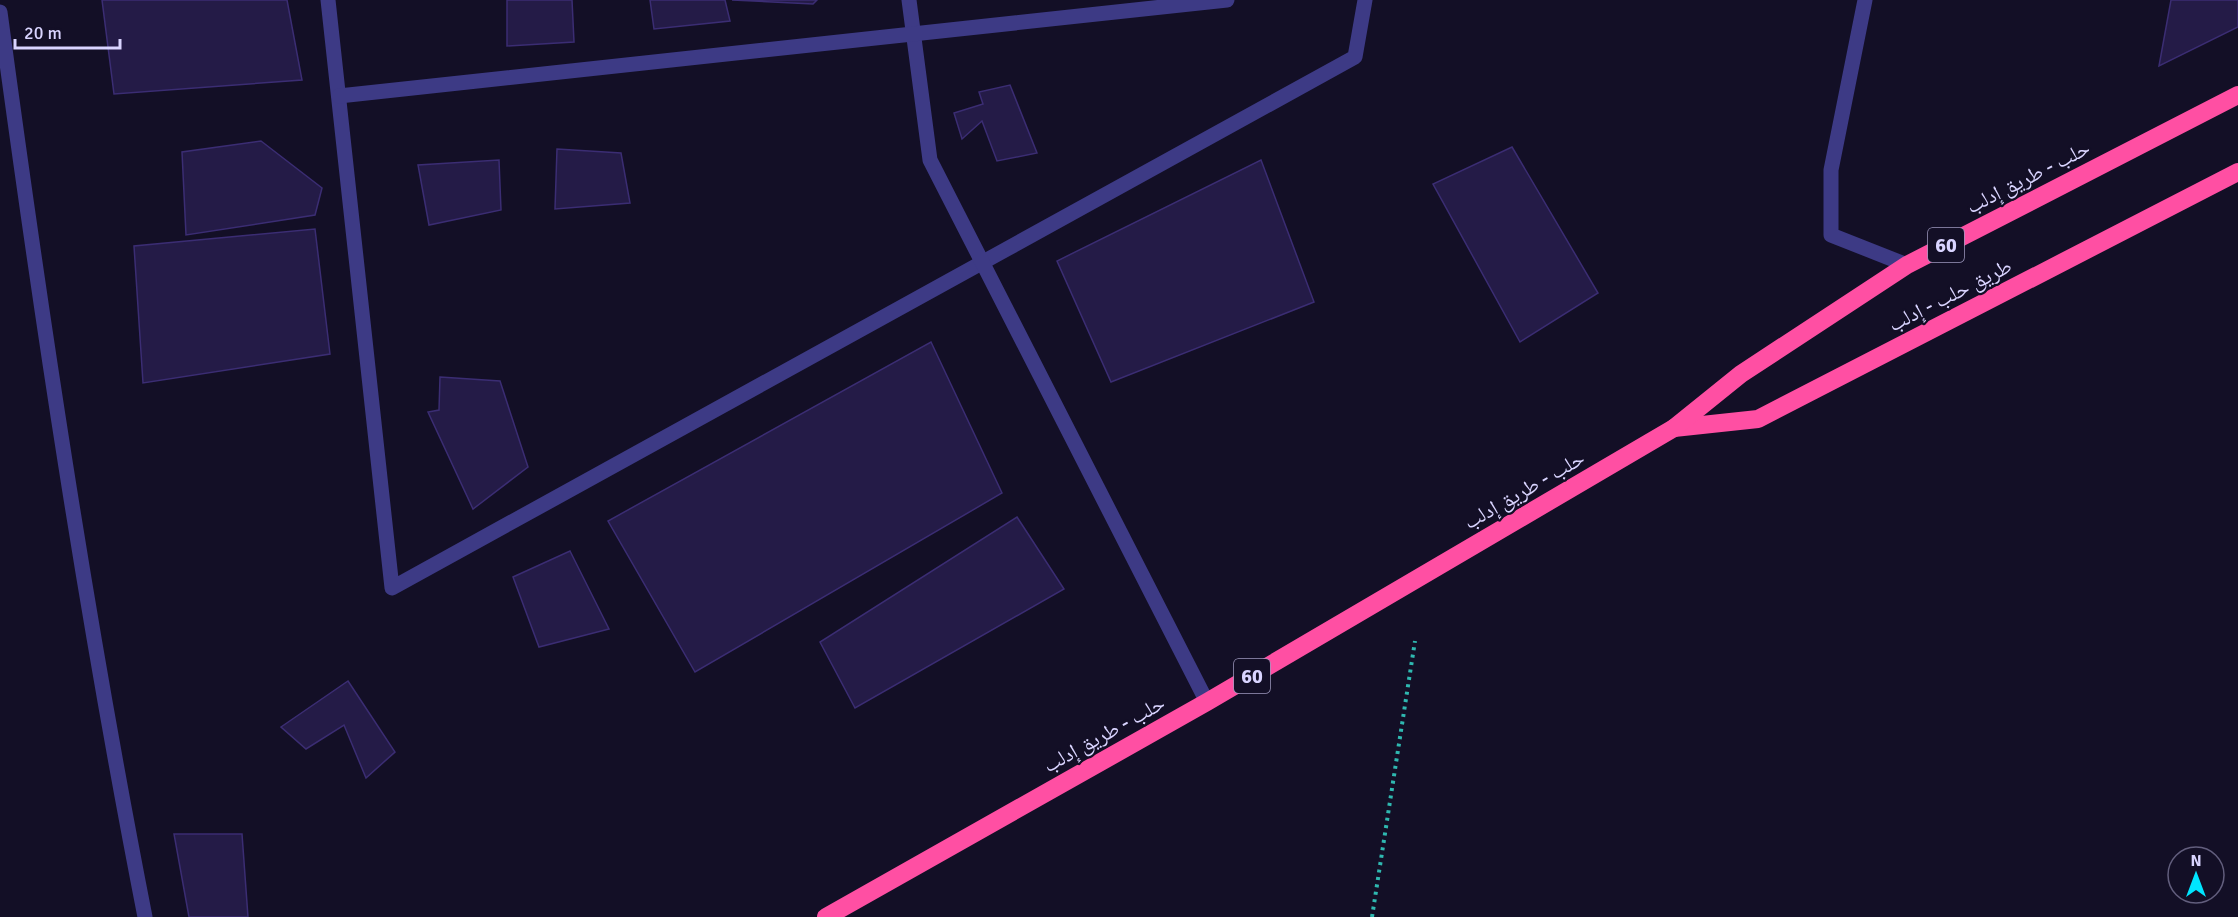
<svg xmlns="http://www.w3.org/2000/svg" width="2238" height="917" font-family="Signika,'Noto Naskh Arabic',sans-serif">
  <rect width="100%" height="100%" fill="#130f26"/>
  <!-- building -->
  <g fill="#241b47" stroke="#3b2d73" stroke-width="1.5">
    <polygon points="102,0 287,0 302,80 114,94"/>
    <polygon points="507,0 572,0 574,42 507,46"/>
    <polygon points="650,0 725,0 730,21 654,29"/>
    <polygon points="732,0 817,0 813,4"/>
    <polygon points="2171,0 2238,0 2238,27 2159,66"/>
    <polygon points="1010,85 1037,153 997,161 982,121 962,139 954,113 983,104 979,92"/>
    <polygon points="261,141 322,188 315,215 186,235 182,152"/>
    <polygon points="1512,147 1598,293 1520,342 1433,184"/>
    <polygon points="557,149 621,153 630,203 555,209"/>
    <polygon points="499,160 501,210 429,225 418,165"/>
    <polygon points="1261,160 1314,302 1111,382 1057,261"/>
    <polygon points="315,229 330,354 143,383 134,246"/>
    <polygon points="931,342 1002,493 695,672 608,521"/>
    <polygon points="440,377 500,381 528,467 473,509 428,412 439,410"/>
    <polygon points="1017,517 1064,589 855,708 820,642"/>
    <polygon points="570,551 609,629 539,647 513,577"/>
    <polygon points="348,681 395,752 366,778 344,725 306,749 281,727"/>
    <polygon points="174,834 242,834 248,917 189,917"/>
  </g>
  <g fill="none" stroke-linecap="round" stroke-linejoin="round">
    <!-- path -->
    <polyline stroke="#2fb8b0" stroke-width="4" stroke-dasharray="3 4.5" stroke-linecap="butt" points="1372,917 1415,641"/>
    <!-- street -->
    <g stroke="#3d3a85" stroke-width="15">
      <polyline points="328,0 392,588 1355,57 1365,0"/>
      <polyline points="909,0 930,160 1207,702"/>
      <polyline points="1865,0 1831,170 1831,235 1907,265"/>
      <path d="M0,12C41,316 86,616 145,917"/>
      <polyline points="339,96 1227,0"/>
    </g>
    <!-- highway -->
    <g stroke="#ff4fa3" stroke-width="18">
      <polyline points="1674,428 1758,419 2238,172"/>
      <polyline points="826,917 1207,702 1674,428 1741,374 1907,265 2238,95"/>
    </g>
  </g>
  <g text-anchor="middle" dominant-baseline="central" stroke-width="4.5" stroke-linejoin="round" paint-order="stroke">
    <!-- shield labels -->
    <g fill="#130f26" stroke="#9e99be" stroke-width="1.5">
      <rect x="1928" y="228" width="36" height="34" rx="4.5"/>
      <rect x="1234" y="659" width="36" height="34" rx="4.5"/>
    </g>
    <g font-size="20" font-weight="bold" fill="#d9d4ff">
      <text x="1946" y="245">60</text>
      <text x="1252" y="676">60</text>
    </g>
    <!-- street labels -->
    <g font-size="21" fill="#d9d4ff" stroke="#130f26">
      <text transform="translate(2028 177) rotate(-27)">حلب - طريق إدلب</text>
      <text transform="translate(1950 295) rotate(-27)">طريق حلب - إدلب</text>
      <text transform="translate(1524 490) rotate(-30)">حلب - طريق إدلب</text>
      <text transform="translate(1104 734) rotate(-29)">حلب - طريق إدلب</text>
    </g>
  </g>
  <!-- north arrow -->
  <g transform="translate(2196 875)"><circle r="28" fill="#130f26" stroke="#625e7d" stroke-width="1.5"/>
  <path d="M0-4.5L10 22L0 15L-10 22Z" fill="#00e5ff"/>
  <text y="-9" font-size="16" font-weight="bold" text-anchor="middle" fill="#d9d4ff">N</text>
  </g>
  <!-- scale -->
  <path d="M15 39v9h105v-9" fill="none" stroke="#d9d4ff" stroke-width="3"/>
  <text x="24" y="39" font-size="18" fill="#d9d4ff" stroke="#130f26" stroke-width="4.5" paint-order="stroke">20 m</text>
</svg>
